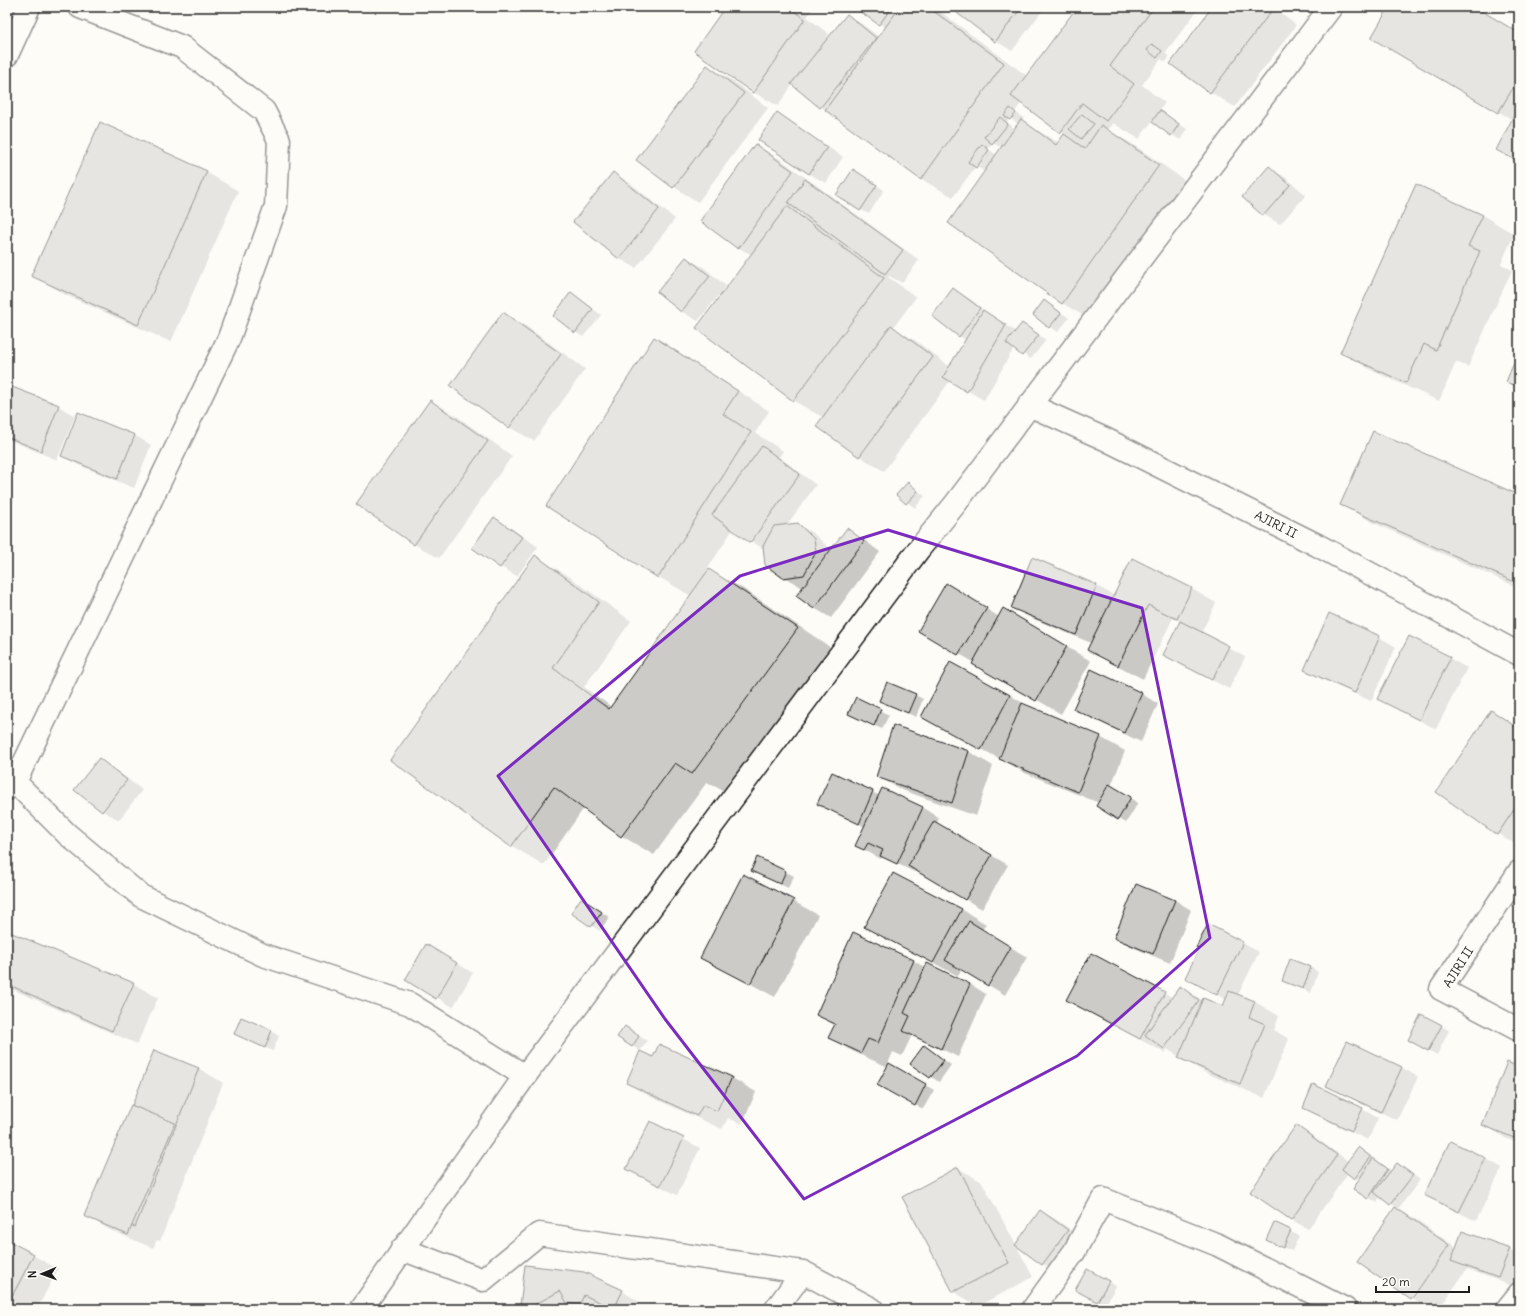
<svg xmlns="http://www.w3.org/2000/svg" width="1526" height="1316" font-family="Delius,sans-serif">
  <rect width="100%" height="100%" fill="#fdfcf7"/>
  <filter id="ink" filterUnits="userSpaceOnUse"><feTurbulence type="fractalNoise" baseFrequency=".025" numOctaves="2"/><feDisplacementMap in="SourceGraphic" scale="8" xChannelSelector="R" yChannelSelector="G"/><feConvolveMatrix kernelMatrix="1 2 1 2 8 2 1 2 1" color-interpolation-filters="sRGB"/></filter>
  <g filter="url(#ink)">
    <!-- shadow -->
    <g fill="#0003" fill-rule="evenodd">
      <path d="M727,7H814L807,17L829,34L826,38L828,39L847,15L863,25L879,37L886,28L857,7H931L942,13L1027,76L1078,7H1200L1165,53L1169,57L1166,62L1161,59L1142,85L1165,103L1159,111L1187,129L1180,140L1152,121L1139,139L1113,123L1108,130L1134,145L1190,184L1094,322L1062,303L985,172L976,166L953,197L921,179L830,113L821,107L793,84L778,106L753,92ZM1021,103L1065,135L1059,143L1021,121L1024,118L1015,112ZM1010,118L1019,124L1015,129L1007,122ZM993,143L1002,148L997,155L988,149Z"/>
      <polygon points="963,7 1045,7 1012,51 996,41 958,13"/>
      <polygon points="1213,7 1272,7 1296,25 1235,107 1210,92"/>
      <polygon points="1390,7 1474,7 1519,34 1519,162 1513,120 1373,37"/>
      <polygon points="707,66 732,80 768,108 698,202 674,187 637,160"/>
      <polygon points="777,114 843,157 826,183 809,174"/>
      <path d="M755,145L780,159L919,260L902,283L889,276L888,277L916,297L893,328L916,341L950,367L966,340L959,336L954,289L970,299L995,319L1017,332L1022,324L1046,340L1031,359L1014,348L984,400L950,381L884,471L859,456L824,418L794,401L698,328L752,255L739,248ZM800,211L808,217L807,218L798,213Z"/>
      <polygon points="1269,168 1285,177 1306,195 1280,224 1264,215"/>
      <polygon points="206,172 238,191 171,342 64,294 32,275"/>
      <polygon points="613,173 630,183 675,219 636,268 620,259 575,222"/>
      <polygon points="861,175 884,190 869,214 861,210"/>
      <polygon points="1482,215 1514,234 1501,264 1512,270 1468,367 1456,362 1439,401 1373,371 1341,352"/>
      <polygon points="686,258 703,267 726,286 698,321 681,311"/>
      <polygon points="571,293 601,315 583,337 575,332"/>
      <polygon points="1045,301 1069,318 1058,332 1034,315"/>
      <polygon points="503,313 527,327 585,369 534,441 509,427"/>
      <polygon points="654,338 686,357 769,411 755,433 783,451 779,457 816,485 786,526 798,524 814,534 830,549 830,552 847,530 863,539 880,552 831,618 814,608 805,586 801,587 784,577 765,550 733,529 705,573 707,574 709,570 742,588 830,647 725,792 707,782 654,855 622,836 584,808 544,865 512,846 535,557 567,575 631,621 584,687 612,707 691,596 659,577 548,506"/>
      <polygon points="7,386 58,406 75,416 57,460 7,439"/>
      <polygon points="430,401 455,415 512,456 439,558 414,544"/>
      <polygon points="134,435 151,445 134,488 79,465 62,456"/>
      <polygon points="908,483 925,496 915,508 898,495"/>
      <polygon points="1519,497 1519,588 1374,523 1342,505"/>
      <polygon points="494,519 511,528 538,547 517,576 501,567 474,548"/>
      <polygon points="1132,560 1192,589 1216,603 1201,633 1245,657 1229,689 1164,655 1181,622 1173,618 1143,679 1088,650 1091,643 1029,617 1012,607 1097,586 1115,596"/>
      <polygon points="963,594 999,617 1003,610 1091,661 1061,714 919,630"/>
      <polygon points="1379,637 1396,647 1371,701 1321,679 1305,669"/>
      <polygon points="1410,637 1467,668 1436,729 1395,708"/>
      <polygon points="1092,671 1142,694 1158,704 1141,742 1091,718 1074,709"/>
      <polygon points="915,695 923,699 916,717 881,701"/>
      <polygon points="1010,695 1026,705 1100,737 1125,751 1111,786 1138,803 1126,823 1097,806 1099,803 1025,773 1000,759 1004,749 1003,748 998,758 939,726"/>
      <polygon points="856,699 889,715 882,729 857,718"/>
      <polygon points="1492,711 1519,728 1519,846 1498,834"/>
      <polygon points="968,751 993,766 976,816 902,790 877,776"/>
      <polygon points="99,759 115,769 142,790 119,820 103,811"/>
      <polygon points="833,773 880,796 883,789 923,808 939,818 937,823 1008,865 982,909 915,870 914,872 882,856 881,859 857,846 865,827 819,804"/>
      <polygon points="758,858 794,876 788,888 760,875"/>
      <polygon points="1175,900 1191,910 1170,963 1132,947 1115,938"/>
      <polygon points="793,901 818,915 775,997 701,957"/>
      <polygon points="589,904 609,917 600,931 572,913"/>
      <polygon points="961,909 986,924 982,930 1027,957 1005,995 962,969 958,976 866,927"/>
      <polygon points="1209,925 1259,952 1238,995 1255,1002 1279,1016 1274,1030 1289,1039 1264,1098 1204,1072 1167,1049 1165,1053 1092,1014 1165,993 1173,998 1181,987 1203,1001 1224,1007 1227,1000 1202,987 1200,949"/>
      <polygon points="7,933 134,984 158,998 137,1044 7,987"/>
      <polygon points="427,946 473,973 453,1007 407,980"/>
      <polygon points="914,961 926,968 927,965 970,984 986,994 958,1057 912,1035 902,1056 893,1052 888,1064 934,1090 923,1109 878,1084 888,1067 854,1052 829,1038 835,1025 817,1015"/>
      <polygon points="1310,967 1318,972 1311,993 1283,980"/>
      <polygon points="1441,1026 1449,1030 1437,1055 1417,1044"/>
      <polygon points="271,1031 279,1036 273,1051 235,1034"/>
      <polygon points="633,1032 647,1041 640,1051 632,1046"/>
      <polygon points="932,1051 951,1065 939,1082 911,1064"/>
      <polygon points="654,1059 732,1078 756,1092 742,1124 728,1118 722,1129 651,1097 627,1083"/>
      <polygon points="1401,1067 1418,1077 1397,1120 1344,1095 1327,1085"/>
      <polygon points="198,1068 223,1083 160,1241 157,1240 153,1248 110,1230 86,1216 133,1107"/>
      <polygon points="1519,1068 1519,1143 1507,1139 1483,1124"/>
      <polygon points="1304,1108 1362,1109 1378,1118 1368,1140 1320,1117"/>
      <polygon points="1296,1127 1313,1136 1348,1161 1359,1148 1392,1171 1398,1164 1405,1169 1420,1180 1398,1209 1420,1222 1457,1248 1509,1249 1519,1255 1519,1276 1515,1287 1467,1269 1439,1309 1429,1309 1412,1299 1359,1261 1396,1207 1381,1196 1377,1203 1354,1188 1359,1181 1348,1173 1308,1229 1292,1220 1251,1191"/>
      <polygon points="683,1139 700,1148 677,1195 627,1169"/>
      <polygon points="1485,1158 1502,1168 1476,1221 1425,1195"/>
      <polygon points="958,1168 982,1182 1033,1277 978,1306 954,1292 903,1197"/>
      <polygon points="1041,1211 1057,1220 1084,1240 1059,1274 1043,1264 1016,1245"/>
      <polygon points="1274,1223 1299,1236 1292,1251 1275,1244"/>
      <polygon points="7,1241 58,1269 37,1309 7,1309"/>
      <polygon points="526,1266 622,1291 638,1301 634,1309 612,1309 601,1304 599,1309 578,1309 569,1304 560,1309 528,1309 521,1305"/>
      <polygon points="1087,1270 1116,1286 1105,1306 1076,1289"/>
    </g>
    <!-- building -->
    <g fill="#cccbc8" stroke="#1c1c1c">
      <polygon points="725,7 789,7 805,19 753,93 694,51"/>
      <polygon points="855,7 892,7 879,25 855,8"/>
      <polygon points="900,7 928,7 1004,63 921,180 825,110"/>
      <polygon points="961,7 1022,7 995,42 957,13"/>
      <polygon points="1077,7 1154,7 1110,66 1134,84 1106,121 1082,103 1060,133 1011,96"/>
      <polygon points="1212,7 1268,7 1272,10 1210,93 1170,64"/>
      <polygon points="1389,7 1475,7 1519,33 1519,78 1498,113 1371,38"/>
      <polygon points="847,14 876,38 820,108 791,84"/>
      <polygon points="1152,44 1162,51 1157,58 1147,50"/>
      <polygon points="707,65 744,93 673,188 636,160"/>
      <polygon points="1519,106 1519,162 1496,150"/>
      <polygon points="1010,108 1016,113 1010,120 1004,116"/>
      <polygon points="1160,110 1179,124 1171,136 1152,122"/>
      <polygon points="777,112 827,147 809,174 758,140"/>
      <polygon points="1082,114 1094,124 1081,139 1069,129"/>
      <polygon points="1000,117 1008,124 992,144 984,137"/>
      <polygon points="1021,119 1056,145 1064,134 1085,149 1101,125 1159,165 1062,304 948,223"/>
      <polygon points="100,122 207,171 138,325 31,276"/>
      <polygon points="755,144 793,171 738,249 700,221"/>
      <polygon points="982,144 989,150 976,168 968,162"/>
      <polygon points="1269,166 1290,185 1263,216 1242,197"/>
      <polygon points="853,169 877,185 860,211 836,195"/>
      <polygon points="613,172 659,209 619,259 573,222"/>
      <polygon points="805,179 903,250 885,274 788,203"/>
      <polygon points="1416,184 1483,215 1468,246 1480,251 1436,350 1424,344 1406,383 1340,353"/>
      <polygon points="787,206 884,278 793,401 696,328"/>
      <polygon points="686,257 710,276 681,312 657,292"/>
      <polygon points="953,288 980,308 959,337 932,316"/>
      <polygon points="571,292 593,309 575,333 553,316"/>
      <polygon points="1044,300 1061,313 1049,328 1033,315"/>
      <polygon points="983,310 1006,325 967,392 943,377"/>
      <polygon points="503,312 561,354 509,428 450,386"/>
      <polygon points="1022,323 1039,335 1022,356 1006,343"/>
      <polygon points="891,325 933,357 859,457 816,426"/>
      <polygon points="654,337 738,391 723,414 751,432 658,578 546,506"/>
      <polygon points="1519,350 1519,387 1506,382"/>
      <polygon points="7,385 59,405 41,451 7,437"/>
      <polygon points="430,400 488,441 414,545 356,504"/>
      <polygon points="78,412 135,435 117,479 61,456"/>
      <polygon points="1373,431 1519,495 1519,584 1340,505"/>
      <polygon points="762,446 800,474 750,543 712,515"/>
      <polygon points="908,482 918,491 906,504 896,495"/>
      <polygon points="494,517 522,537 500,568 472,548"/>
      <polygon points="798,523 814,539 816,552 804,575 783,578 765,565 763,546 774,526"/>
      <polygon points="847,528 864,541 814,609 796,596"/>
      <polygon points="535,555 599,602 553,668 609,709 709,569 798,628 692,774 675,763 621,837 554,787 511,847 390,760"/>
      <polygon points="1032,557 1097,585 1076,635 1011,608"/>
      <polygon points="1132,558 1192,588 1177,619 1148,605 1118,666 1087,650"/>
      <polygon points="946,583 987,608 958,655 918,631"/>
      <polygon points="1003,608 1067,646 1036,701 972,664"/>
      <polygon points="1329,613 1380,636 1355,693 1304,670"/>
      <polygon points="1180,621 1229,646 1212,680 1163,655"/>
      <polygon points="1409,636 1451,657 1419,720 1377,699"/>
      <polygon points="950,662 1010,695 981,750 921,717"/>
      <polygon points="1091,669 1142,693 1124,733 1073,709"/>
      <polygon points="887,682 916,694 908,713 879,701"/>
      <polygon points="856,697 881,709 874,726 848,714"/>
      <polygon points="1022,703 1101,736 1078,792 999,759"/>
      <polygon points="1491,710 1519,729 1519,802 1497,835 1436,792"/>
      <polygon points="893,725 969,751 952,803 876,777"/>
      <polygon points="99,758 127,780 102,812 74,790"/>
      <polygon points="832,772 873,791 859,824 817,804"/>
      <polygon points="1109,784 1131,797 1118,820 1096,806"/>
      <polygon points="882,788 923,807 897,864 880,856 883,850 868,843 864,850 855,846"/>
      <polygon points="934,821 992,855 965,900 908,866"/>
      <polygon points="757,857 786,871 780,884 751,871"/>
      <polygon points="893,873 962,909 933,963 864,927"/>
      <polygon points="743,874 794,900 750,984 700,958"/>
      <polygon points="1136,884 1175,900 1153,954 1114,938"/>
      <polygon points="581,898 602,912 591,927 571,913"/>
      <polygon points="969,921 1011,947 988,986 945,960"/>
      <polygon points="1208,924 1243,942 1217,995 1185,978 1199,949 1196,948"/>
      <polygon points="7,931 134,983 112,1031 7,984"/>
      <polygon points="853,932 914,960 878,1043 868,1039 861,1053 828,1038 835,1024 816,1015"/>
      <polygon points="426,944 457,963 436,999 405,980"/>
      <polygon points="1091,953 1165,992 1140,1039 1066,1000"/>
      <polygon points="1290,959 1311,967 1303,989 1282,981"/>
      <polygon points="927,963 970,984 941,1049 903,1031 910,1016 904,1013"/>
      <polygon points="1180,986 1199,1000 1164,1049 1145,1035"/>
      <polygon points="1229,991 1255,1001 1249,1017 1265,1024 1240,1084 1178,1058 1203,998 1223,1006"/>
      <polygon points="1421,1014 1442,1025 1428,1051 1408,1040"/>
      <polygon points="241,1017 272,1030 265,1048 234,1034"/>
      <polygon points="625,1026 639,1036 632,1047 617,1037"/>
      <polygon points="1347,1041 1402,1067 1381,1112 1326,1086"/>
      <polygon points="659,1044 732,1077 717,1111 703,1105 697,1116 626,1083 640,1051 653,1057"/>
      <polygon points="924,1045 944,1060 930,1078 910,1064"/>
      <polygon points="154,1050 199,1068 135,1227 91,1210"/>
      <polygon points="1507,1062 1519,1067 1519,1140 1482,1125"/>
      <polygon points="889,1063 926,1084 915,1106 877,1085"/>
      <polygon points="1313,1084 1363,1108 1352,1131 1303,1108"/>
      <polygon points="131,1105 175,1123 128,1235 84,1216"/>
      <polygon points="650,1121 684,1138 660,1186 626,1169"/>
      <polygon points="1296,1125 1337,1155 1291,1220 1250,1192"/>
      <polygon points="1450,1141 1486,1158 1459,1212 1424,1195"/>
      <polygon points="1358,1147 1371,1157 1354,1179 1342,1169"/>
      <polygon points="1373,1158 1388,1169 1368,1199 1353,1189"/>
      <polygon points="1397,1163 1413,1175 1390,1205 1374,1192"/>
      <polygon points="958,1167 1009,1263 953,1292 902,1197"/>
      <polygon points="1395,1207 1449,1245 1411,1300 1357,1262"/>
      <polygon points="1040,1210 1068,1230 1042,1265 1015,1245"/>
      <polygon points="1274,1222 1291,1230 1283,1248 1266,1240"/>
      <polygon points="1462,1231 1510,1248 1498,1278 1451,1261"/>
      <polygon points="7,1240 34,1254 7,1306"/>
      <polygon points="525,1265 584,1272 623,1290 614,1309 584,1295 580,1304 567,1303 560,1291 530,1307 520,1306"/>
      <polygon points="1087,1269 1109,1281 1097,1302 1075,1290"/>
    </g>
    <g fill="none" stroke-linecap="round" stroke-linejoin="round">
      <defs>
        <g id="minor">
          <polyline points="7,55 29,7"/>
          <polyline points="1029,405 1105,439 1317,545 1519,654"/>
          <polyline points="15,782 67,834 141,896 263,955 410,1004 525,1076"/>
          <polyline points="7,789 15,782 229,338 276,206 279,140 264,111 182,47 80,7"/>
          <polyline points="1519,872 1441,989 1519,1030"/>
          <polyline points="402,1249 483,1280 539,1234 803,1272 872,1309"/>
          <polyline points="361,1309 525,1076 919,549 956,503 1331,7"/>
          <polyline points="776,1309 803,1272"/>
          <polyline points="1033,1309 1074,1252 1103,1199 1218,1245 1345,1309"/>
          <polyline points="1507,1309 1519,1294"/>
        </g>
      </defs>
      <!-- minor casing -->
      <use href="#minor" stroke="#1c1c1c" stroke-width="25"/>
      <!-- minor -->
      <use href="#minor" stroke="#fdfcf7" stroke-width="22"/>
    </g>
  </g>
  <!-- marked area -->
  <path d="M0 0H1526V1316H0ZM888,530L1142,608L1210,938L1077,1056L804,1199L665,1019L498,776L740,576Z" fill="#fdfcf7" fill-opacity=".55" fill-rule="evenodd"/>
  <path fill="none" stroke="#7b2cbf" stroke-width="3" stroke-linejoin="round" d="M888,530L1142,608L1210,938L1077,1056L804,1199L665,1019L498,776L740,576Z"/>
  <g text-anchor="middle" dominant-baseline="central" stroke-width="4" stroke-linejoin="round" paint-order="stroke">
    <!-- street labels -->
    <g font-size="12" fill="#1c1c1c" stroke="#fdfcf7">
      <text transform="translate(1276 524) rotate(27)">AJIRI II</text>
      <text transform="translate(1458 967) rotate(-58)">AJIRI II</text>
    </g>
  </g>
  <!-- margin -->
  <rect width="1526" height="1316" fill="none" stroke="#fdfcf7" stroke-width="24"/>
  <rect x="12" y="12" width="1502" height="1292" fill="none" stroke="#1c1c1c" stroke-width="1.5" filter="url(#ink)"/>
  <!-- north arrow -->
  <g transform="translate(42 1274) rotate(268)" stroke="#fdfcf7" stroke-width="3" paint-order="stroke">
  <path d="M0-3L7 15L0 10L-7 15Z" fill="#1c1c1c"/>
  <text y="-6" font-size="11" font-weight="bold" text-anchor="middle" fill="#1c1c1c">N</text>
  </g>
  <!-- scale -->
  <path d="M1376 1286v6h93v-6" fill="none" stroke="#1c1c1c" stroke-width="2"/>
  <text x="1382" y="1286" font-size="12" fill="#1c1c1c" stroke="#fdfcf7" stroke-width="3" paint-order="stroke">20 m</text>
</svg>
